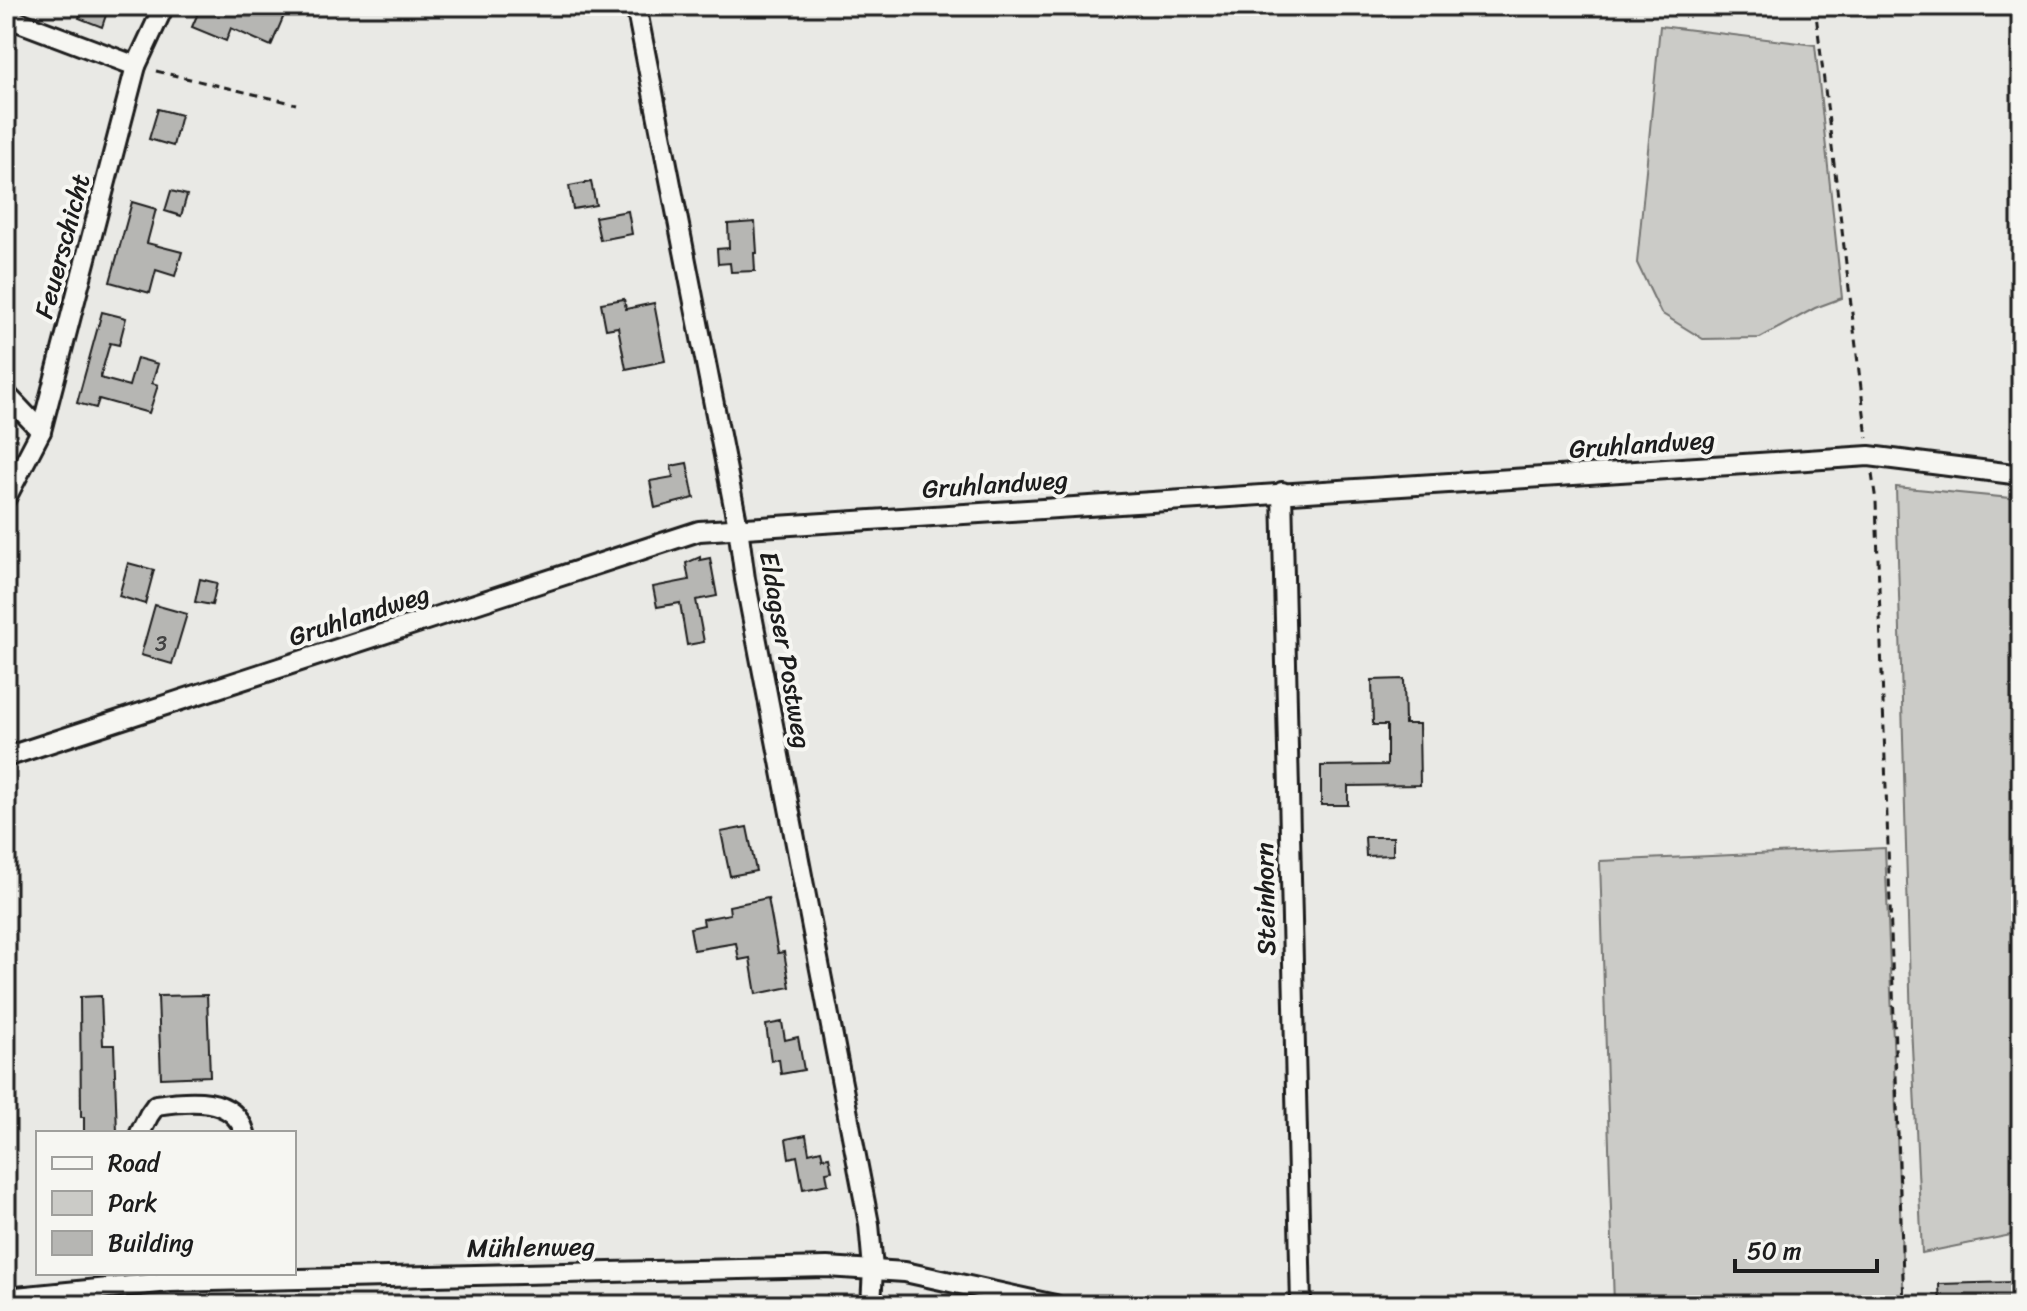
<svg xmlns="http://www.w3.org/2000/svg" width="2027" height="1311" font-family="Sriracha,sans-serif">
  <rect width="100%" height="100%" fill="#e9e9e5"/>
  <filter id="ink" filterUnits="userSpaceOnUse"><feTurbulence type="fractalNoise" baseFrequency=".0125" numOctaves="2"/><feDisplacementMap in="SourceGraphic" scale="16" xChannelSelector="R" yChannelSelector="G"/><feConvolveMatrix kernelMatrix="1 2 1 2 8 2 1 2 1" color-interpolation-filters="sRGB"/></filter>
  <g filter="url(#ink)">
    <!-- green -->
    <g fill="#cbcbc7" stroke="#747472" stroke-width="2">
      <polygon points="1660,26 1815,45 1842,298 1815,308 1760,338 1703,339 1661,313 1637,263"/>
      <polygon points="1896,487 2021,499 2021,1233 1922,1253 1911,1025"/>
      <polygon points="1885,848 1904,1305 1614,1305 1600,861"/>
    </g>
    <!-- building -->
    <g fill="#b6b6b3" stroke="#1c1c1c" stroke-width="2">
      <polygon points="83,6 109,6 102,27 79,18"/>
      <polygon points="201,6 288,6 271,46 231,28 226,41 192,27"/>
      <polygon points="158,109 181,115 173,146 149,139"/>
      <polygon points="591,182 596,205 573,209 569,186"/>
      <polygon points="171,191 187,195 181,216 165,211"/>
      <polygon points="132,202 156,209 147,243 182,252 175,276 156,270 150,293 110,282"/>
      <polygon points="628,211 632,234 600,240 595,217"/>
      <polygon points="755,222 757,253 754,253 755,271 731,272 730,263 718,264 717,249 729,248 728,224"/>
      <polygon points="624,299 626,309 654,303 665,361 626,369 618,327 606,329 601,303"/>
      <polygon points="102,312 126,318 119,345 110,343 100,378 129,386 137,358 158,364 152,383 158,385 149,413 99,399 96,408 77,403"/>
      <polygon points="687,463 694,498 655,508 650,481 673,477 671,466"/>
      <polygon points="700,557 700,560 710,558 717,596 696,600 704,642 687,645 680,603 657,607 653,587 689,580 686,563"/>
      <polygon points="128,563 154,570 145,604 119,596"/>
      <polygon points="200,579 217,583 212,605 195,602"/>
      <polygon points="155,605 187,614 172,664 141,655"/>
      <polygon points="1404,679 1405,724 1419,724 1420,785 1348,786 1348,805 1321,805 1321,766 1387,765 1387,725 1373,725 1372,680"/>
      <polygon points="747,827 756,871 730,876 721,832"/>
      <polygon points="1365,837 1393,837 1393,855 1366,856"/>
      <polygon points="768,898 778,953 784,952 790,987 756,994 750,958 739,960 736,943 694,950 690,928 704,925 703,919 730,914 729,906"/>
      <polygon points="207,995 210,1076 161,1078 158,996"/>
      <polygon points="101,996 103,1045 114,1045 117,1133 84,1133 84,1117 81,1117 80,997"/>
      <polygon points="782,1022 785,1040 798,1037 804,1070 781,1074 779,1059 771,1061 766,1025"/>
      <polygon points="806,1135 809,1153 821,1150 823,1158 829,1157 832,1171 826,1172 828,1184 803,1189 797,1156 789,1158 786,1139"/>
      <polygon points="2014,1282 2015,1305 1940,1305 1939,1284"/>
    </g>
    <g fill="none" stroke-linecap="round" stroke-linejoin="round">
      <defs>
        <g id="minor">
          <polyline points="636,6 738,527 745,579 869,1224 873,1269 871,1305"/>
          <polyline points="6,17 136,66"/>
          <polyline points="6,394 41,431"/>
          <polyline points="1282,492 1301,1305"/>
          <polyline points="6,498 41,431 136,66 164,6"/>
          <polyline points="6,757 699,531 1869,456 2021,475"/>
          <path d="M140,1133L149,1115L156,1105C189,1100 233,1095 245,1133"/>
          <polyline points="6,1298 170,1282 827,1267 905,1272 1055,1305"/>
        </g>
      </defs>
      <!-- minor casing -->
      <use href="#minor" stroke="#1c1c1c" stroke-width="24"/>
      <!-- path -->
      <g stroke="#1c1c1c" stroke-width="3" stroke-dasharray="8 6" stroke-linecap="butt">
        <polyline points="1815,6 1867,438"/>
        <polyline points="156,71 296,104"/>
        <polyline points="1872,474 1876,501 1904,1305"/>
      </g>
      <!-- minor -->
      <use href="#minor" stroke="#f6f6f2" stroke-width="18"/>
    </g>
  </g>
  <g text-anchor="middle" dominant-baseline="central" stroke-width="8" stroke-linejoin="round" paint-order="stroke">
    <!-- number labels -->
    <g font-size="22" fill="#424242">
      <text x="161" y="643">3</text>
    </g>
    <!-- street labels -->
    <g font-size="26" fill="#1c1c1c" stroke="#f6f6f2">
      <text transform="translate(62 246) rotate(-75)">Feuerschicht</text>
      <text transform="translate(1642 444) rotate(-4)">Gruhlandweg</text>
      <text transform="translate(995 484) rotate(-4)">Gruhlandweg</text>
      <text transform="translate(359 615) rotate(-18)">Gruhlandweg</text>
      <text transform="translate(786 650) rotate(80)">Eldagser Postweg</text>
      <text transform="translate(1265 899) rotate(-91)">Steinhorn</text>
      <text transform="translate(531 1247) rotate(-1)">Mühlenweg</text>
    </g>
  </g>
  <!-- margin -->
  <rect width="2027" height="1311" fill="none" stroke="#f6f6f2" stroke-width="32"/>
  <rect x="16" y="16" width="1995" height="1279" fill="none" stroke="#1c1c1c" stroke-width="3" filter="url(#ink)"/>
  <!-- legend -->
  <rect x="36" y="1131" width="260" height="144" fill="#f6f6f2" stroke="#9f9f9c" stroke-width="2"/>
  <rect x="52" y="1157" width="40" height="12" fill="#f6f6f2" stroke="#9f9f9c" stroke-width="2"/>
  <text x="108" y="1171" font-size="24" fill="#1c1c1c">Road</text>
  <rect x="52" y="1191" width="40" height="24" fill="#cbcbc7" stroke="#9f9f9c" stroke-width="2"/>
  <text x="108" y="1211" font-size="24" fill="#1c1c1c">Park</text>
  <rect x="52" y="1231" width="40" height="24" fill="#b6b6b3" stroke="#9f9f9c" stroke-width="2"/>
  <text x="108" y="1251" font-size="24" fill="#1c1c1c">Building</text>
  <!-- scale -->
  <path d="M1735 1259v12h142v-12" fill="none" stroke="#1c1c1c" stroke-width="4"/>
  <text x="1747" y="1259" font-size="24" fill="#1c1c1c" stroke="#f6f6f2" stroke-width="6" paint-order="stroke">50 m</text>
</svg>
